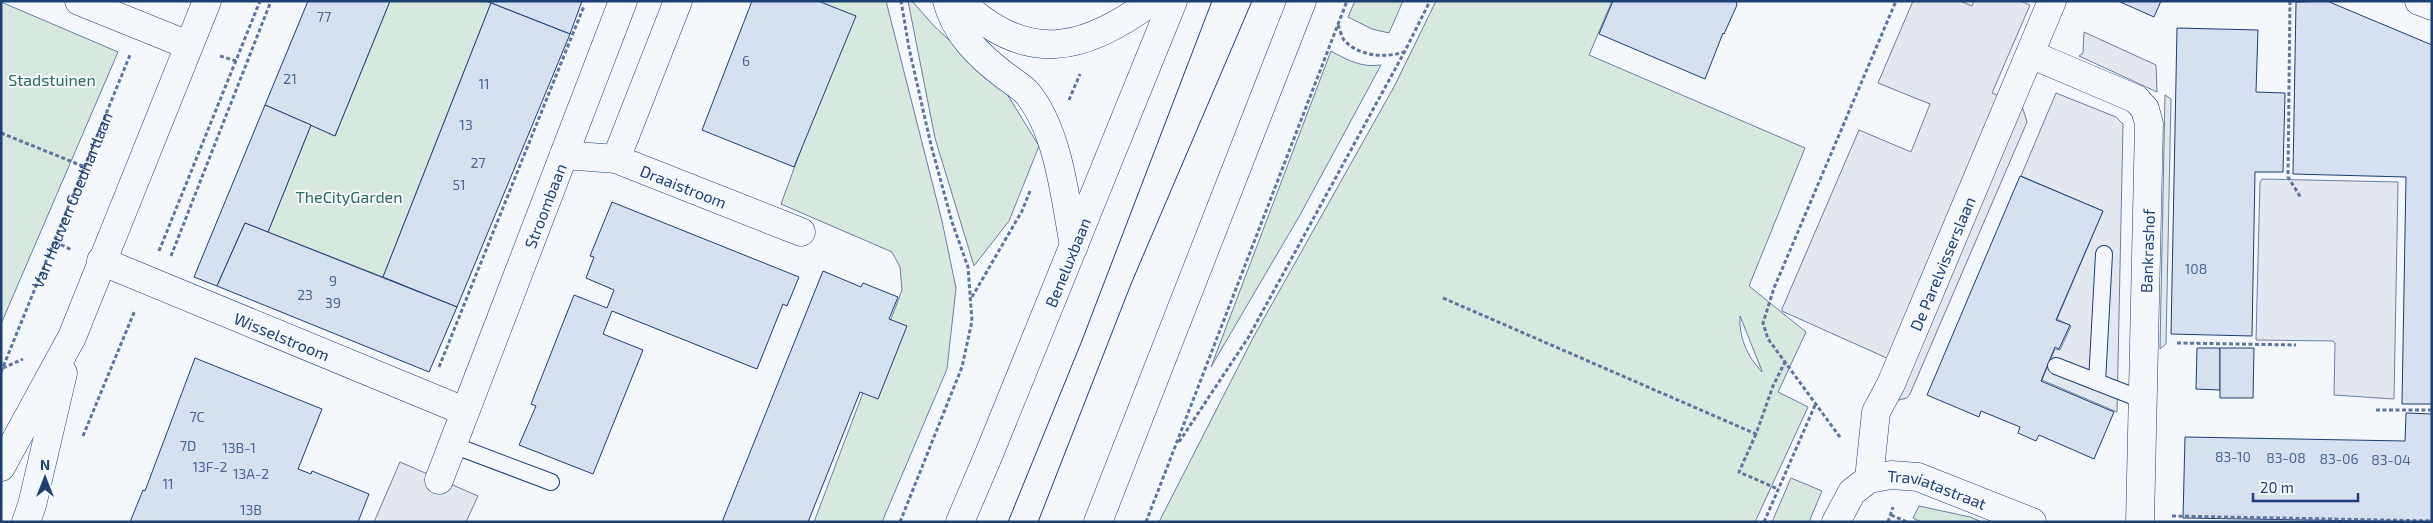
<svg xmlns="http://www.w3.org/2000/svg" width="2433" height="523" font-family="'Exo 2',sans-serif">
  <rect width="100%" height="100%" fill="#f4f7fb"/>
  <!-- green -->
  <g fill="#d7e8df" stroke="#687fa3" fill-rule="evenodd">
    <polygon points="390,1 486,1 491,3 383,277 268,232 311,125 335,136"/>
    <polygon points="803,1 886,1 942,221 956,288 947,369 882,522 814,522 902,290 900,267 892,252 781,204 849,19"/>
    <polygon points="908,1 912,1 934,26 1007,94 1039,146 1009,221 974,266 935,138"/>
    <polygon points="1355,1 1403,1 1389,33 1372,29 1348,17"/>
    <path d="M1436,1H1612L1589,55L1805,148L1749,286L1806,332L1778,392L1808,407L1755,522H1159L1254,336L1395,85ZM1740,316L1762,371V372C1747,356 1739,338 1740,316Z"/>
    <polygon points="1,2 118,52 1,324"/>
    <path d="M1331,51C1347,60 1362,68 1381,65L1300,215L1211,367Z"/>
    <polygon points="1791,478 1822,491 1809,522 1772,522"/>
    <polygon points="1919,506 1970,517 1982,522 1921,522 1913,518"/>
  </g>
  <!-- parking -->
  <g fill="#e3e8f0" stroke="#687fa3">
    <polygon points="1913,1 1960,1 1972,6 1974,1 2020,1 2030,5 1992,93 2022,106 2027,122 1910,394 1907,398 1899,400 1896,399 1909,368 1782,311 1782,309 1859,130 1911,152 1930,104 1878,83"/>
    <polygon points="2084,32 2156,65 2157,92 2079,56 2083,53"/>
    <polygon points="2056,93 2116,117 2123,124 2117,412 2042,380 2055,349 2060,350 2071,326 2057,319 2103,211 2021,176"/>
    <polygon points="2165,95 2171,99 2166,344 2160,349"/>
    <polygon points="2262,179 2398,182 2394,399 2334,395 2335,343 2333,341 2256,340 2260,182"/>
    <polygon points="400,462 478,496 466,522 374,522"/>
  </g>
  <!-- building -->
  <g fill="#d5e0f0" stroke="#1d3f73">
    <polygon points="308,1 390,1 335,136 265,105"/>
    <polygon points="486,1 582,1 570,34"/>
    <polygon points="752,1 818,1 856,16 794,167 702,130"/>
    <polygon points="1613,1 1736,1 1737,5 1724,34 1723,33 1705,79 1599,34"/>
    <polygon points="2118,1 2161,1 2154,17"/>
    <polygon points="2327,1 2432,45 2432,404 2402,404 2406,177 2293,174 2296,2"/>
    <polygon points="491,3 570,34 457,307 383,277"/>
    <polygon points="2177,28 2258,30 2256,92 2285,93 2283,172 2255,172 2252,336 2171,334"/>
    <polygon points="265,105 311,125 268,232 245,223 217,286 194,277"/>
    <polygon points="2020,176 2103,211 2056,320 2070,325 2059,349 2055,347 2041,381 2114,412 2094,459 2039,435 2036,441 2018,433 2020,427 1981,411 1979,417 1927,395"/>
    <polygon points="612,202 799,277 787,306 783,304 757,369 612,311 603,334 643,350 593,474 519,445 536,406 531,404 574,295 607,308 614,290 586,278 594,257 590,256"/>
    <polygon points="245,223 457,307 429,372 217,286"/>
    <polygon points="823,271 861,287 863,283 898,297 889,319 907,326 878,399 860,392 808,522 722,522"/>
    <polygon points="2197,348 2220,348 2220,390 2196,389"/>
    <polygon points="2220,348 2254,348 2253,398 2220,398"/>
    <polygon points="195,358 322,409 298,469 311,474 312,471 369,494 358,522 130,522 143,490 145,491"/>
    <polygon points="2406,413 2432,414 2432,522 2183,518 2185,437 2405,441"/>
  </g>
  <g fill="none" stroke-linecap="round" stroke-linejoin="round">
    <defs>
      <g id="service">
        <polyline points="2056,366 2143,400"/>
        <polyline points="2097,382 2104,254"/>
        <polyline points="453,445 551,482"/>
      </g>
      <g id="minor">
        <polyline points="79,1 188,45"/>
        <polyline points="2419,1 2432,6"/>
        <polyline points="2030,54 2136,99 2145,109 2149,124 2140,522"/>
        <path id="s2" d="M564,155L616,159L801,232"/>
        <polyline points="616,159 678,1"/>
        <path id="s3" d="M101,261L464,411"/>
        <polyline points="1,467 72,337 207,1"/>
        <path id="s4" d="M1869,479L1876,412L1891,384L2052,1"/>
        <path id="s5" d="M439,480L623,1"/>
        <polyline points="26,522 32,505 63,373"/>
        <path id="s6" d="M1836,522L1852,492L1869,479L1891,475L1918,477L2032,522"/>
      </g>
      <g id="secondary">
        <path d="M947,1C956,34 978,55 1004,75C1012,81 1022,87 1028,94C1059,133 1065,198 1074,246"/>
        <path d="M960,1C1026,65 1084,52 1152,1"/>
        <path id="s7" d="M960,522L989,454L1173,1"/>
        <polyline points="1098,522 1302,1"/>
      </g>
    </defs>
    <!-- service casing -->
    <use href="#service" stroke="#1d3f73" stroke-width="18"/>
    <!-- minor casing -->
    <use href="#minor" stroke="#1d3f73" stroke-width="29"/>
    <!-- secondary casing -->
    <use href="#secondary" stroke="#1d3f73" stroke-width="29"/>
    <!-- path -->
    <g stroke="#5e769c" stroke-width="3" stroke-dasharray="4 2.5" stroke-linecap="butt">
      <polyline points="2290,1 2288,177 2301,198"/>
      <path d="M1338,25C1340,29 1341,36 1344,40C1359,57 1386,58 1404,52"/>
      <polyline points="220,56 236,61"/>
      <polyline points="1069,100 1080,74"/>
      <polyline points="1,133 85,167"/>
      <polyline points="55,242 72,250"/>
      <polyline points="159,251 260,1"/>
      <polyline points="171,256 271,1"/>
      <polyline points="972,297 1022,211 1030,191"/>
      <polyline points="1443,298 1756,434 1773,386 1785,362"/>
      <polyline points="2177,343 2296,345"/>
      <polyline points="439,367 584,6"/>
      <polyline points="3,368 23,359"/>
      <path id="s1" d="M1,372L130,55"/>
      <polyline points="2376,410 2432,410"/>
      <polyline points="1756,434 1739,472 1778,489"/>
      <polyline points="83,436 135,310"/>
      <polyline points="1840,437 1768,339 1763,323 1774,288 1896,1"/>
      <polyline points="1179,442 1248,338 1405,51 1430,1"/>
      <polyline points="1891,515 1907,522"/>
      <polyline points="2172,516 2432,521"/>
      <polyline points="900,522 962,367 972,321 968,267 952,222 931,145 909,48 901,1"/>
      <polyline points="1146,522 1347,1"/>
      <polyline points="1764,522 1816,403"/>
      <polyline points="1888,522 1893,507"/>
    </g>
    <!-- service -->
    <use href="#service" stroke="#f4f7fb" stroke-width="16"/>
    <!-- minor -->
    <use href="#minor" stroke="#f4f7fb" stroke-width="28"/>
    <!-- secondary -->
    <use href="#secondary" stroke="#f4f7fb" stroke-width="28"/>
    <!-- tram -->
    <g stroke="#1d3f73" stroke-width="1">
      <polyline points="1008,522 1081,343 1212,1"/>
      <polyline points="1038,522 1131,284 1252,1"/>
    </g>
  </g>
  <g text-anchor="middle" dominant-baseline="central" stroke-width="4" stroke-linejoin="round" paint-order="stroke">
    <!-- number labels -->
    <g font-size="14" fill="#4b6792">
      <text x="324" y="16">77</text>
      <text x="746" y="60">6</text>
      <text x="290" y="78">21</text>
      <text x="484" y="83">11</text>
      <text x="466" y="124">13</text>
      <text x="478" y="162">27</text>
      <text x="459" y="184">51</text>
      <text x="2196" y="268">108</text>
      <text x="333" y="280">9</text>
      <text x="305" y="294">23</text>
      <text x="333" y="302">39</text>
      <text x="197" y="416">7C</text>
      <text x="188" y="445">7D</text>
      <text x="239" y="447">13B-1</text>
      <text x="2233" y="456">83-10</text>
      <text x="2286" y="457">83-08</text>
      <text x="2339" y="458">83-06</text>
      <text x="2391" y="459">83-04</text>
      <text x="210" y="466">13F-2</text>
      <text x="251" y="473">13A-2</text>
      <text x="168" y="483">11</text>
      <text x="251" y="509">13B</text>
    </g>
    <!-- park labels -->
    <g font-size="16" fill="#2c6c60" stroke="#f4f7fb">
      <text x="52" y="79">Stadstuinen</text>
      <text x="349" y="196">TheCityGarden</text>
    </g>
    <!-- street labels -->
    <g font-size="16" fill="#1d3f73" stroke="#f4f7fb">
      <text stroke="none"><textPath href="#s2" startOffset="125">Draaistroom</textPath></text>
      <text stroke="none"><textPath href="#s1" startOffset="186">Van Heuven Goedhartlaan</textPath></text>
      <text stroke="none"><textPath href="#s5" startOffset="294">Stroombaan</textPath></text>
      <text transform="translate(2147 251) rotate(-88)">Bankrashof</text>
      <text stroke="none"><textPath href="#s7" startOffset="281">Beneluxbaan</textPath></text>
      <text stroke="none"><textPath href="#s4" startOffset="230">De Parelvisserslaan</textPath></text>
      <text stroke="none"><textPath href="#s3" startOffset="196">Wisselstroom</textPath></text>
      <text stroke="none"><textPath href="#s6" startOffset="126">Traviatastraat</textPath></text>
    </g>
  </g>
  <!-- border -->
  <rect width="2433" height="523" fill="none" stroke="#1d3f73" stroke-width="5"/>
  <!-- north arrow -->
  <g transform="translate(45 478)" stroke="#f4f7fb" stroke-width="4" paint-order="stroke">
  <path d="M0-4L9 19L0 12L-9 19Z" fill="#1d3f73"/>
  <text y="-8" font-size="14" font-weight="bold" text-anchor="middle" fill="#1d3f73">N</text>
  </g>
  <!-- scale -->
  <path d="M2253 493v8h105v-8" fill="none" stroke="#1d3f73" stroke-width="2.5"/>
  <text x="2260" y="493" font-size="15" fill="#1d3f73" stroke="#f4f7fb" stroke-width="4" paint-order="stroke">20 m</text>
</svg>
